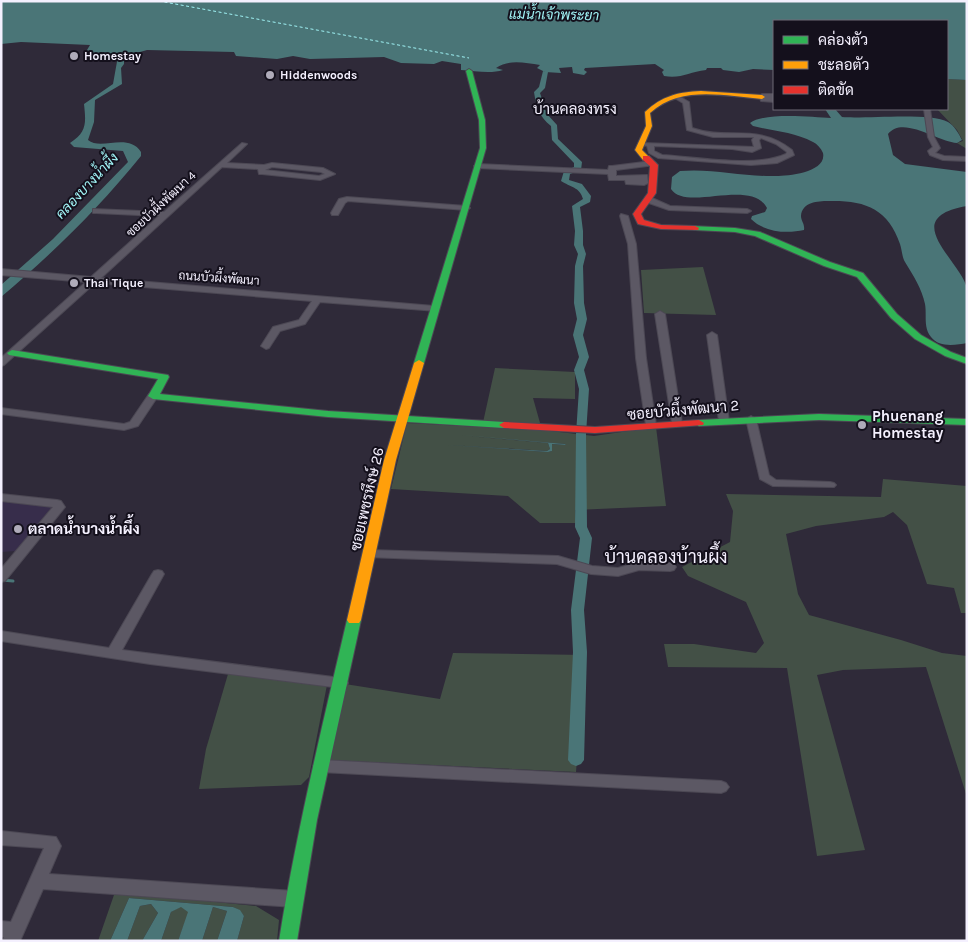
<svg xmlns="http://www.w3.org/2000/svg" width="968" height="942" font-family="Karla,Sarabun,sans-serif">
  <rect width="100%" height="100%" fill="#2f2a39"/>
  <!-- built -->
  <polygon fill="#372d4b" points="1,501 52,507 16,551 1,552"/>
  <!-- green -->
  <g fill="#435046" fill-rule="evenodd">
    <polygon points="947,79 967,80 967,149 957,143 963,141 957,130 937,109 947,109"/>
    <polygon points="703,267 716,315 644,313 641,270"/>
    <path d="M495,368L575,372V399L533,398L542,430L594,436L656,427L666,506L575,510L576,523H540L508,496L391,489L407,423L482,427ZM467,436L565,444L566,445L551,444L552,451L548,452L449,445L547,451L550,449L548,443Z"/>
    <polygon points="883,479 967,486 967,613 961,613 954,588 927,584 907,525 893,512 884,517 816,526 786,534 798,594 809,615 901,640 942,653 967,656 967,797 926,667 843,670 817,675 865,850 817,856 787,668 668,667 664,644 694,644 756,653 764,643 746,602 688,576 682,567 730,542 733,511 726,494 881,497"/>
    <polygon points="453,653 585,655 576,772 329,760 345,684 440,699"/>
    <polygon points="228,674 327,685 309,777 301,785 199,789 206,749"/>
    <polygon points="115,892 256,906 279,920 277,941 237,941 244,916 239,910 233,907 129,898 110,941 98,941"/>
    <polygon points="151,904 158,913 142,941 127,941 140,906"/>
    <polygon points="181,906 189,912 178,941 161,941 171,912"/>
    <polygon points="213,907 227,911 217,941 202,941"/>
  </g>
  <!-- water -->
  <g fill="#4a7577">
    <path d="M1,1H967V80L947,79V21H774V70L753,69L739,72L723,70L721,68H707L706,70C689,72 681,79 664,76L662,72L664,70L655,64L585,68L584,70L587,72L584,75L573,73L572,67L559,68L561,73L545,72L537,68L540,65C525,63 509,59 496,68L503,70C491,74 475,71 461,70V64L442,61L434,64L401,63L384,57L310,59L293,56L277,59L236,56L234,52L147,50L126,56L84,55L90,45L21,42L1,44Z"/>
    <path d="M118,56L124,57V64L121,68L122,84L95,100L94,122L88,140C101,151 128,132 141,152V156C99,208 52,254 1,297V285L53,239L128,162L123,151L74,147L70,143C87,132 86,123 84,104L113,84Z"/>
    <path d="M825,109H835L842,117C866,119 930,112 948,122C954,125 959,134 962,140L957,143C938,142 903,115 888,134L893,155L905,164L967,172V206C896,218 962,261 967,289C968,306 967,326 967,343C956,345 939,348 931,337C923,327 927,315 925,304C922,289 913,275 905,262C902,257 902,250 900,244C888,208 864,200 828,201C818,201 802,202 801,216C801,221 805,224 804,230C786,234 764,232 751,219L752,216L765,212L767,208C751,178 686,212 671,189L672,177L680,171C712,168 744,177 776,176C789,176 827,172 823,153C821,148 817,144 813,142C794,132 773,131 753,126L750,123C764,112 812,117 831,118Z"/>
    <polygon points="462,435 565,444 566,445 552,444 552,451 548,452 448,445 547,451 550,449 548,443"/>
    <polygon points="129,898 233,907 240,910 244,916 237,941 217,941 227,911 213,907 202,941 178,941 188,912 181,907 171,912 161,941 142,941 158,913 151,904 140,906 127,941 110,941"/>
  </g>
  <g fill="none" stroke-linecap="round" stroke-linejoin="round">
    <!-- stream -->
    <polyline stroke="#4a7577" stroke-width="3" points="2,580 13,581"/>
    <!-- canal -->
    <path fill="#4a7577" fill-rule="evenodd" d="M543,71L548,72L545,88L540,93L547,114L557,125L558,139L582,162L581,170L570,174L569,180L582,184L591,196L590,202L580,207L583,231V245L586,254L583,266L584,303L587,319L583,335L589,357L584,370L589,389L586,434L587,527L592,538L584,610L587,652L584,760L581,764L576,766L571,764L568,760L573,652L571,610L580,538L575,527L576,434L579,389L574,370L579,357L573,335L577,319L574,303L575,266L578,254L574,245L575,231L572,206L583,199C580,187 570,187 561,181L564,171L574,167V163L552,140L551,126C539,117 536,106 534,92L539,87Z"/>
    <!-- ferry -->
    <polyline stroke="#a0f3f5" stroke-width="1" stroke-dasharray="3 2.5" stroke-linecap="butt" points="159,1 469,58"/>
    <defs>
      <g id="street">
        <polygon points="762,94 774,94 774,102 761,101 759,96"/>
        <path d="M673,95H677L689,102L692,128C729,141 756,122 792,150L794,155L777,163L751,165L658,158L649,153L647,146L643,145V143L754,147L752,140L754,137H713L687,130L683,103L673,97ZM761,138L776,144L787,152L786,154C756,168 696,157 662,155L654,151V146L732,149L752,152L761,148L759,140Z"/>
        <polygon points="924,109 930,109 934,137 940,148 935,153 944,156 967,157 967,161 943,160 930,155 928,151 933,147 928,137"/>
        <path d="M242,143L247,144L227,163L264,165L272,163L323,168L335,174L320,180L262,174H259L258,169L222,167L101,278L434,306L439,309L437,311L320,302L305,324L280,331L269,348L266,349L261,346L273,327L299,320L312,301L95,283L4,365L1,366V358L86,282L1,275V269L91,277L159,216L96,213H93V209L164,212ZM272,167L321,172L325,174L319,176L265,170Z"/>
        <polygon points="652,161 656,163 655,165 616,170 616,176 647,175 648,183 644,185 626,184 625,180 609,180 608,174 478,168 474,166 478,164 608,170 609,166 612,166"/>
        <polygon points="347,197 466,206 470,208 466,210 348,201 345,203 338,215 332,215 331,213 339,199"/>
        <polygon points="646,198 652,198 670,206 747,209 751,211 747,213 669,210 646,202"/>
        <polygon points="621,214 628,216 636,244 646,358 656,425 651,428 646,425 636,358 628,244 620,216"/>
        <polygon points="660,311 665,314 682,423 677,426 672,423 655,314"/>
        <polygon points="712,332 717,335 729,421 724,424 719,421 707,335"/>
        <polygon points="153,393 158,396 138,426 124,430 1,414 1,408 124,424 130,422 149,394"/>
        <polygon points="751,416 756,419 769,475 776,480 830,482 834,483 836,485 834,487 773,486 760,479 746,419"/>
        <polygon points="1,494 57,500 61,501 65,507 5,581 1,582 1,569 53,507 1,501"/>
        <polygon points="370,550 558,556 592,566 618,568 639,562 670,563 674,564 676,567 674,570 670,571 639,570 618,576 591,574 557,564 366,557 364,554"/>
        <polygon points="158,570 162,571 164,574 122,650 341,678 346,679 348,683 346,687 341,688 150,664 1,641 1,631 109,648 152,574 154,571"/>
        <polygon points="321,760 721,781 726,783 729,787 726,791 721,793 321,772 316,770 313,766 316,762"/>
        <polygon points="1,831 56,837 61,846 49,874 294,891 300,894 302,899 300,904 294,907 43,889 20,941 2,941 4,937 1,937 1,921 11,922 44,848 1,845"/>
      </g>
      <g id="fast">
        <polygon points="469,69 472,71 485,120 486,148 424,363 419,366 414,363 480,148 479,120 466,71"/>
        <polygon points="692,226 735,228 760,232 830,262 863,273 897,314 921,335 951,352 967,358 967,364 945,356 915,339 891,318 857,277 824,266 755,236 735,232 695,230 691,228"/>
        <polygon points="12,350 168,375 169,377 160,394 328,411 504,422 509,425 504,428 328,417 153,399 148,396 158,379 9,355 7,353"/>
        <polygon points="819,414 967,419 967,425 819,420 699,426 694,423 699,420"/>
        <path d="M354,615L359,617L361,620L317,820L297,941H279C296,833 322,727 347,620L349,617Z"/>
      </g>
      <g id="slow">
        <path d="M701,91L762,95L765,97L762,99C724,96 681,85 650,113L652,126L642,150L650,158L643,160L635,150L646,126L645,112C662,96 678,92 701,91Z"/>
        <polygon points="419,360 424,363 396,460 361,620 359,623 349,623 347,620 384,460 414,363"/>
      </g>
      <g id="jam">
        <polygon points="643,156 649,156 658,165 656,193 641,214 644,220 661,225 695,226 699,228 698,230 661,229 638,224 633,214 648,193 650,166 643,160"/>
        <polygon points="699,420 704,423 703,425 595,433 504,428 499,425 504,422 595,427"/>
      </g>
    </defs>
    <!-- street casing -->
    <use href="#street" stroke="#4c4854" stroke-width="2"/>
    <!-- fast casing -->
    <use href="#fast" stroke="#4c4854" stroke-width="2"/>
    <!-- slow casing -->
    <use href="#slow" stroke="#4c4854" stroke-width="2"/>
    <!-- jam casing -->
    <use href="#jam" stroke="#4c4854" stroke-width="2"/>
    <!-- street -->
    <use href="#street" fill="#5c5864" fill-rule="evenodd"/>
    <!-- fast -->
    <use href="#fast" fill="#30b455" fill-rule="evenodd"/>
    <!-- slow -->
    <use href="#slow" fill="#ff9f0a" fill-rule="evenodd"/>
    <!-- jam -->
    <use href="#jam" fill="#e5322d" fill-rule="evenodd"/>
  </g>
  <!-- markers -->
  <g fill="#afabb9" stroke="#14101c" stroke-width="2">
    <circle cx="74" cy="56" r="5"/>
    <circle cx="270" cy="75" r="5"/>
    <circle cx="74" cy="283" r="5"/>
    <circle cx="862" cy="425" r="5"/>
    <circle cx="18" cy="529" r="5"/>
  </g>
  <g text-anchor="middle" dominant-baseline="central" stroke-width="4" stroke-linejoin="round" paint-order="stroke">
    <!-- far-poi labels -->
    <g font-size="12" font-weight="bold" fill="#f4f0fe" stroke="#14101c" text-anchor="start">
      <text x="84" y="56">Homestay</text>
      <text x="280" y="75">Hiddenwoods</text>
      <text x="84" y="283">Thai Tique</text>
    </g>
    <!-- far-street labels -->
    <g font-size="12" fill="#f4f0fe" stroke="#14101c">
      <text transform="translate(161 204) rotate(-43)">ซอยบัวผึ้งพัฒนา 4</text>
      <text transform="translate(219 278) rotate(4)">ถนนบัวผึ้งพัฒนา</text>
    </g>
    <!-- far-water labels -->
    <g font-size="14" font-style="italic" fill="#a0f3f5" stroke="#14101c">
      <text transform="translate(554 15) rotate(1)">แม่น้ำเจ้าพระยา</text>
      <text transform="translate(87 186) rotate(-47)">คลองบางน้ำผึ้ง</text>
    </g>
    <!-- far-quarter labels -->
    <g font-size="15" fill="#f4f0fe" stroke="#14101c">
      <text x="575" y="109">บ้านคลองทรง</text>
    </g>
    <!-- street labels -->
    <g font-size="15" fill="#f4f0fe" stroke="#14101c">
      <text transform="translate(683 410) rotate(-5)">ซอยบัวผึ้งพัฒนา 2</text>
      <text transform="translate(367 499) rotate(-77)">ซอยเพชรหึงษ์ 26</text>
    </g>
    <!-- poi labels -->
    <g font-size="15" font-weight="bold" fill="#f4f0fe" stroke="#14101c" text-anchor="start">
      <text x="872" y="416">Phuenang<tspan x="872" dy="17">Homestay</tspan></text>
      <text x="28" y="529">ตลาดน้ำบางน้ำผึ้ง</text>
    </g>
    <!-- quarter labels -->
    <g font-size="18" fill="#f4f0fe" stroke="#14101c">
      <text x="666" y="557">บ้านคลองบ้านผึ้ง</text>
    </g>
  </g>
  <!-- border -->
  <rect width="968" height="942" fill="none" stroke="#f4f0fe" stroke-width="5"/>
  <!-- legend -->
  <rect x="773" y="20" width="175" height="90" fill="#14101c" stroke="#6e6a76"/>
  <rect x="783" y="36" width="25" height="8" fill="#30b455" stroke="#6e6a76"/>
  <text x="818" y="45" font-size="15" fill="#f4f0fe">คล่องตัว</text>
  <rect x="783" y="61" width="25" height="8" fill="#ff9f0a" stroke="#6e6a76"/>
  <text x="818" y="70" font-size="15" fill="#f4f0fe">ชะลอตัว</text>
  <rect x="783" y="86" width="25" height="8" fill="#e5322d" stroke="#6e6a76"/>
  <text x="818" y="95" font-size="15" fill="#f4f0fe">ติดขัด</text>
</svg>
